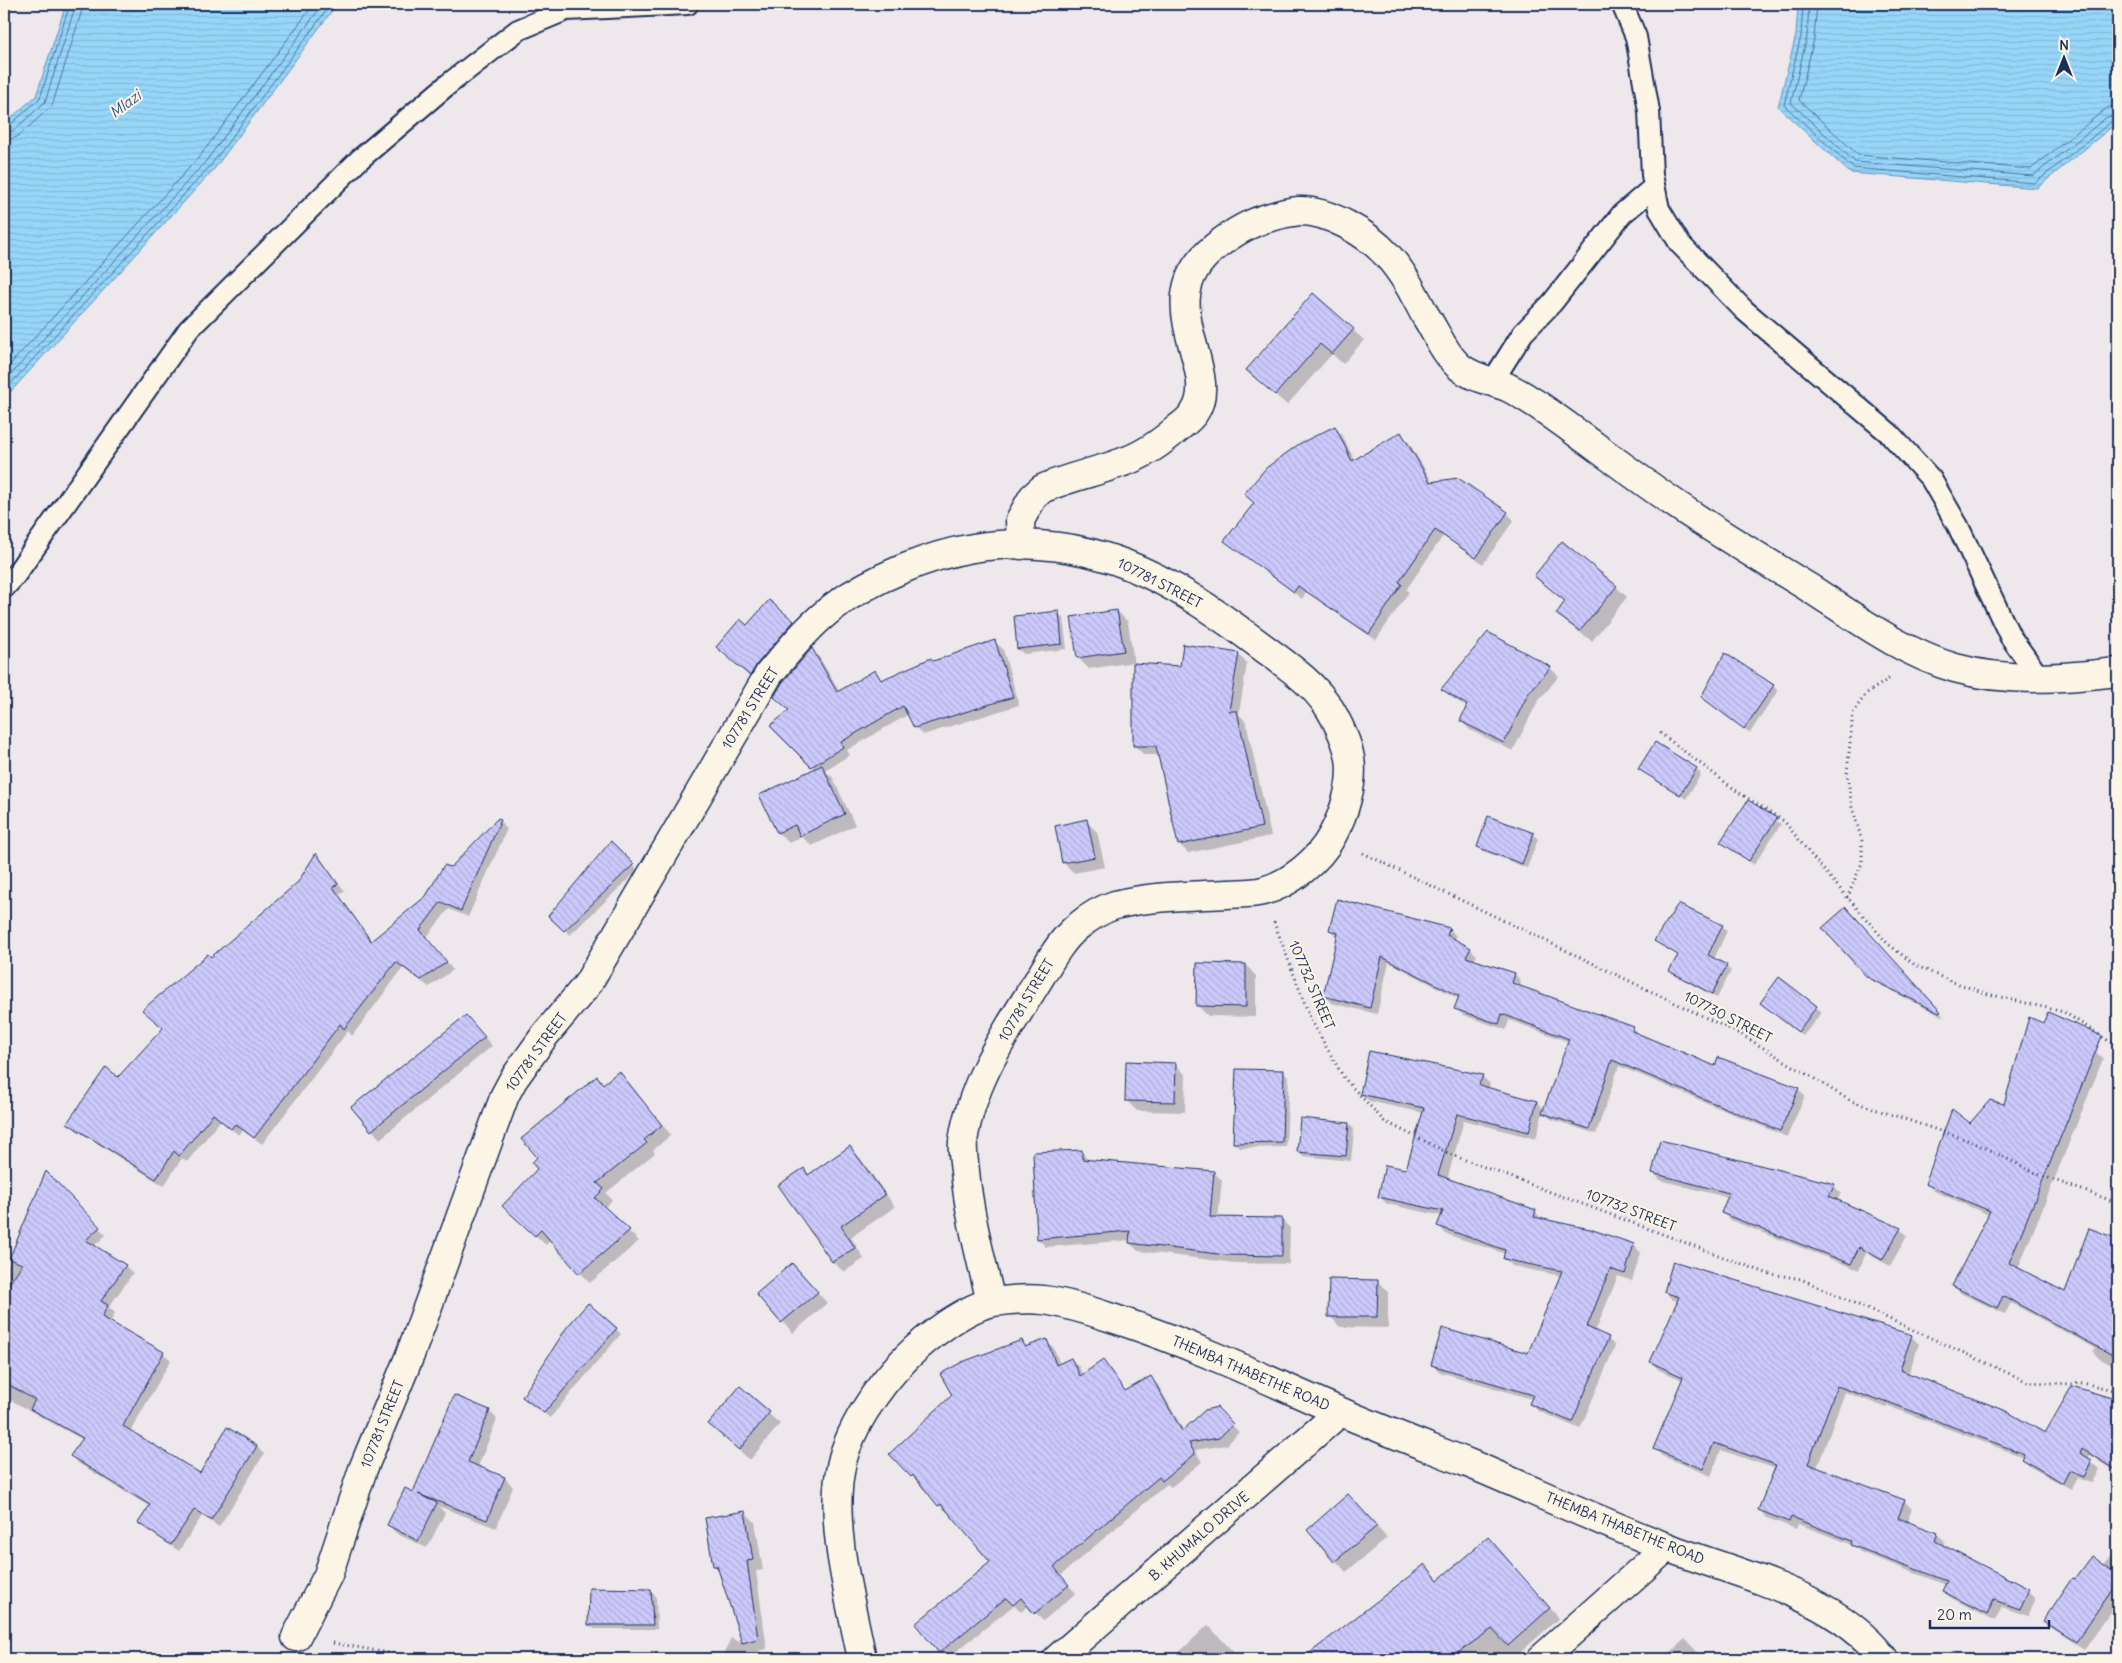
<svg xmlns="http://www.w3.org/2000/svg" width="2122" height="1663" font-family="Delius,sans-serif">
  <defs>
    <pattern id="water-rules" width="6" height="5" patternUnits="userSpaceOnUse" patternTransform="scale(1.25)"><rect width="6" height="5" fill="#97d6f9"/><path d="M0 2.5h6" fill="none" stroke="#82b8d8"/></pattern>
    <pattern id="building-back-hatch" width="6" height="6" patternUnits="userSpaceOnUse" patternTransform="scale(1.25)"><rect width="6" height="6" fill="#ccc9fb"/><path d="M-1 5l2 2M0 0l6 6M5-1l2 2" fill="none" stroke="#afadda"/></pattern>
  </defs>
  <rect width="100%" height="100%" fill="#eee8ec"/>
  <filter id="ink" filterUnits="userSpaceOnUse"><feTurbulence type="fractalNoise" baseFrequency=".02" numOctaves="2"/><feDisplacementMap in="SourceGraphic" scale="10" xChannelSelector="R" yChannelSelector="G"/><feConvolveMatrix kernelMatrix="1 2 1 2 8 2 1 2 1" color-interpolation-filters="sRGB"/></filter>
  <g filter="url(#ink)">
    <!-- water -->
    <g fill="url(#water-rules)" stroke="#6593bb">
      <polygon points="66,4 337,4 215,168 4,399 4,124 36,96"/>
      <polygon points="1798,4 2118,4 2118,126 2114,125 2037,188 1850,173 1778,107 1796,35"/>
    </g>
    <!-- shadow -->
    <g fill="#0003">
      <polygon points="1313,295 1364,340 1343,364 1332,354 1287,405 1247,370"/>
      <polygon points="1335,427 1342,435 1355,461 1401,434 1408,441 1433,483 1507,513 1514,520 1483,564 1443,536 1406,590 1409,592 1376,640 1306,592 1302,599 1226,541"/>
      <polygon points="1535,576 1616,587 1627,597 1592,641 1568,624 1557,614 1566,603"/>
      <polygon points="769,601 804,633 761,686 729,658 748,626"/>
      <polygon points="1117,611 1128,622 1134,662 1089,669 1078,658"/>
      <polygon points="1058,613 1063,618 1067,649 1024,654 1018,649"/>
      <polygon points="995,642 1003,649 1019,705 923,735 915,727 909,714 847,750 850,755 825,770 833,778 855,825 812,846 802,837 789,843 778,833 761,796 816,770 772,726 790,710 812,650 819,657 840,692 875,672 883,681 931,659 934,662"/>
      <polygon points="1238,654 1247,663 1239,714 1246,722 1271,836 1188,853 1179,844 1160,755 1144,755 1135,746"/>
      <polygon points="1550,668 1559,676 1537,703 1513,751 1470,730 1461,721 1468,708 1451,697 1443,689"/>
      <polygon points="1773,686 1778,691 1750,733 1702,697"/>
      <polygon points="1639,768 1696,769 1701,774 1686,799"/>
      <polygon points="1749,802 1781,824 1754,865 1722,842"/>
      <polygon points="500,821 507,829 468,917 449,909 426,938 453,970 429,987 403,968 352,1036 348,1031 262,1144 243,1130 239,1135 220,1121 187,1162 182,1158 164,1186 76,1130 69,1122 118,1079 164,1029 211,959 298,883 316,855 345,891 339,895 372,942 427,897 451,868"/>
      <polygon points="1086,821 1097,832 1105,867 1074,873 1063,862"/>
      <polygon points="1533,834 1538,839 1527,868 1483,851 1478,846"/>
      <polygon points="611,843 638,870 570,935 550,915"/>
      <polygon points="1338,901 1450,929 1456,936 1454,940 1470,949 1477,955 1474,961 1515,974 1521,981 1520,987 1633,1028 1640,1035 1715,1067 1798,1089 1805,1096 1787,1137 1619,1066 1596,1134 1551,1119 1543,1112 1536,1139 1464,1120 1447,1180 1535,1211 1542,1220 1589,1230 1634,1245 1641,1253 1632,1281 1618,1276 1595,1332 1608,1339 1615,1346 1580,1429 1538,1411 1530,1404 1532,1399 1440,1372 1432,1365 1529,1355 1561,1276 1512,1266 1505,1258 1506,1254 1446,1234 1439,1226 1442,1216 1387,1204 1380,1197 1407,1171 1424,1113 1369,1101 1361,1093 1482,1076 1490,1084 1488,1089 1537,1102 1545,1110 1569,1042 1509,1020 1506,1030 1463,1015 1456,1009 1459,999 1389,962 1377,1014 1331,1003 1325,996 1337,937 1330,930"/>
      <polygon points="1851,913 1945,1018 1874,982 1868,977"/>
      <polygon points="1722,926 1727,931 1714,959 1726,966 1731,971 1717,998 1676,976 1670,971 1679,956 1655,941"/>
      <polygon points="1246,965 1256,976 1256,1017 1208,1016 1197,1005"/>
      <polygon points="1780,979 1822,1012 1803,1036 1761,1003"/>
      <polygon points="474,1025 492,1046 380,1139 353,1107"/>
      <polygon points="2044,1025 2093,1034 2101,1041 2096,1052 2103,1059 2018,1269 2065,1294 2073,1273 2118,1301 2118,1368 2100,1359 2093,1352 2095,1348 2011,1303 2005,1314 1962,1294 1954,1286 1989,1215 1934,1191 1926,1183 1970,1125 2005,1105"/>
      <polygon points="1175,1064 1186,1075 1185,1112 1137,1111 1126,1100"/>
      <polygon points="1284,1072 1289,1077 1286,1147 1240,1148 1234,1143"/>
      <polygon points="618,1073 671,1135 653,1150 655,1153 606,1193 612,1200 604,1208 639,1241 590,1283 551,1239 546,1245 514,1216 539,1169 604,1085"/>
      <polygon points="1349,1124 1354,1129 1351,1161 1303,1156 1298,1151"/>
      <polygon points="850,1148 861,1159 895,1207 851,1237 864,1259 844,1272 833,1262 780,1185 804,1169 810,1175"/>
      <polygon points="1081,1151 1089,1161 1213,1172 1222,1180 1218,1219 1282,1220 1290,1228 1289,1264 1235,1263 1138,1251 1130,1243 1131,1240 1046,1247 1038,1239"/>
      <polygon points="1653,1172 1834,1186 1841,1193 1837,1201 1900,1229 1907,1236 1890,1266 1866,1253 1859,1270 1730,1220 1723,1213 1729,1198 1660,1180"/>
      <polygon points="46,1174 106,1235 94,1246 125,1266 133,1273 109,1307 115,1313 110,1323 163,1353 171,1360 130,1432 200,1474 228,1429 257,1447 264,1454 219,1527 202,1516 179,1551 147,1530 140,1523 150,1507 78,1463 71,1456 83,1440 7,1398 4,1402 4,1275"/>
      <polygon points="792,1264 827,1303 793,1333 758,1294"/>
      <polygon points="1377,1281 1388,1292 1388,1328 1340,1327 1330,1316"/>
      <polygon points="1665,1292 1911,1336 1919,1344 1908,1375 2045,1435 2072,1387 2118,1402 2118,1425 2115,1431 2118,1433 2118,1473 2090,1455 2088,1459 2099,1469 2092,1483 2077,1478 2071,1489 2030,1467 2022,1459 2023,1457 1888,1406 1887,1408 1845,1392 1817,1468 1904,1501 1912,1509 1907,1522 1937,1534 1945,1541 1943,1547 2028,1590 2036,1598 2028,1616 2002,1607 1995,1621 1951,1598 1943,1591 1946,1585 1860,1552 1853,1545 1798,1524 1796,1529 1767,1518 1760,1510 1776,1469 1721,1450 1711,1476 1662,1456 1655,1449 1683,1380 1659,1370 1651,1362 1679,1301 1673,1300"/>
      <polygon points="616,1329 621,1334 550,1418 523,1397"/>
      <polygon points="1022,1341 1028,1347 1046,1341 1054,1348 1060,1365 1071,1359 1079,1367 1083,1376 1103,1362 1126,1391 1150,1377 1158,1385 1184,1431 1216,1408 1239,1432 1227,1445 1195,1450 1202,1462 1171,1487 1167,1484 1060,1576 1076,1593 1043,1621 1029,1605 1021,1612 1014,1605 947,1659 940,1652 991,1562 949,1511 947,1512 939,1505 891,1454"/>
      <polygon points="740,1388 780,1424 750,1460 709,1424"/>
      <polygon points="489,1411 497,1419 478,1467 505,1478 513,1487 496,1528 438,1506 445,1513 427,1548 397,1534 388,1525 414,1493"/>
      <polygon points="1348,1495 1387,1538 1346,1572 1308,1530"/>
      <polygon points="745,1512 755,1522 763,1570 756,1571 767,1649 758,1651 770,1659 721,1659 731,1638 743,1644 720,1571 714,1566"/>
      <polygon points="1497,1548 1559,1618 1513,1659 1304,1659 1425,1566 1439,1581"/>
      <polygon points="2118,1549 2118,1605 2116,1603 2084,1649 2052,1628 2044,1620 2075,1581 2103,1565"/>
      <polygon points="651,1591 656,1596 657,1629 594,1629 589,1624"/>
      <polygon points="1208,1625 1238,1657 1236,1659 1172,1659"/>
      <polygon points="1685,1639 1704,1659 1663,1659"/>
    </g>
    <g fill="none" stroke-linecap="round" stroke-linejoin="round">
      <!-- shore -->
      <g stroke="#4d729c" stroke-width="1">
        <polyline points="1803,4 1801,36 1784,105 1853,168 2035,183 2111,122 2118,121"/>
        <polyline points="1809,4 1807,37 1791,103 1855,162 2033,176 2107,117 2118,115"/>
        <polyline points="1817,4 1814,39 1799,100 1858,155 2031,169 2103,111 2109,107 2118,107"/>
        <polyline points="4,127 9,126 40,98 70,4"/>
        <polyline points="4,133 13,131 45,102 76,4"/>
        <polyline points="4,141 17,137 52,106 84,4"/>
        <polyline points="4,371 200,156 314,4"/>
        <polyline points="4,382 206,161 323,4"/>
        <polyline points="4,391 211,165 331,4"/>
      </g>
    </g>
    <!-- building -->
    <g fill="url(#building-back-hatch)" stroke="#1b2f5e">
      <polygon points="1313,293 1354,329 1332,354 1320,344 1275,395 1246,370"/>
      <polygon points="1335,426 1352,461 1401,432 1430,482 1458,478 1508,512 1476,558 1435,530 1399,582 1402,584 1369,634 1298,586 1294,592 1224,541 1254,503 1244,494 1266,468 1299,444"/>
      <polygon points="1562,541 1617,586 1580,631 1556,614 1565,601 1534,576"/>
      <polygon points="769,600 794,621 757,664 750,676 716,647 740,619 747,625"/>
      <polygon points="1117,610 1124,651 1077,658 1071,617"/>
      <polygon points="1059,611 1062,644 1017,649 1014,616"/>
      <polygon points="1488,632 1551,667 1528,694 1504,743 1460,721 1467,705 1441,689"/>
      <polygon points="995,640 1013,697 914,728 903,706 841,742 843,747 811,767 770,726 789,710 774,697 782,683 812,648 837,692 875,670 881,680 931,658 933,661"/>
      <polygon points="1183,644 1239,653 1229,711 1237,711 1262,827 1178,845 1156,746 1133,746 1133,663 1180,666"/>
      <polygon points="1725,653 1774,685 1744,729 1701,697"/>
      <polygon points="1655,742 1697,768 1680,795 1638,769"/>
      <polygon points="822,765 845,814 800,836 795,825 777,833 759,795"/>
      <polygon points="1748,800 1777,818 1749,861 1720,842"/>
      <polygon points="1488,816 1534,833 1522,864 1477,847"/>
      <polygon points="498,818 501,820 461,911 441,902 420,930 447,962 421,980 396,962 344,1029 340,1024 254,1138 235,1124 231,1129 213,1114 179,1156 174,1151 156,1179 67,1123 106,1067 118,1077 163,1028 142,1010 208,954 211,957 298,882 316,853 338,884 333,887 371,941 426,896 444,865 451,867"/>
      <polygon points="1087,819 1095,857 1062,863 1055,826"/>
      <polygon points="611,841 634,864 564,931 548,916"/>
      <polygon points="1337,899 1450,928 1447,935 1471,948 1466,957 1515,973 1512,983 1634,1027 1632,1031 1715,1066 1718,1057 1799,1088 1780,1131 1612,1060 1589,1129 1542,1113 1569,1039 1502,1014 1499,1024 1454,1009 1459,996 1382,957 1370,1008 1323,996 1338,933 1329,930"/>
      <polygon points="1678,904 1723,925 1708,955 1727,965 1712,994 1669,971 1678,955 1654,941"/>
      <polygon points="1846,907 1941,1012 1939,1013 1867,977 1822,928"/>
      <polygon points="1197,963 1246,964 1246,1007 1196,1006"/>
      <polygon points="1779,977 1817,1006 1798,1032 1760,1003"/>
      <polygon points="2048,1012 2102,1036 2009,1263 2065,1292 2089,1228 2118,1239 2118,1358 2003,1296 1997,1308 1952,1286 1990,1211 1925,1184 1952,1109 1970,1123 1990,1100 2004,1104 2029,1017 2043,1023"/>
      <polygon points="466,1015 485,1037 371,1131 351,1107"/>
      <polygon points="1369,1051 1483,1075 1479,1085 1537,1101 1529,1132 1457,1114 1438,1175 1536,1210 1534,1217 1590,1229 1634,1244 1625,1274 1610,1269 1587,1327 1609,1337 1572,1422 1529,1404 1533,1395 1431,1365 1442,1328 1528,1353 1562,1271 1503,1259 1505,1250 1437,1226 1443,1211 1378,1197 1385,1165 1406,1169 1424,1108 1360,1094"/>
      <polygon points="1126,1061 1176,1063 1175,1102 1125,1101"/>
      <polygon points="1236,1069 1284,1070 1282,1142 1233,1143"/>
      <polygon points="619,1071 662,1125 644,1140 647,1143 597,1183 604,1189 595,1198 630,1230 579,1274 541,1230 535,1236 502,1206 537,1169 532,1163 537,1157 521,1139 597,1076 603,1084"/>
      <polygon points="1300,1118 1349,1123 1346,1156 1297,1152"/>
      <polygon points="1660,1140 1835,1184 1829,1196 1901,1228 1882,1260 1859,1247 1851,1264 1721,1213 1729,1193 1652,1173"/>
      <polygon points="850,1146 885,1195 841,1226 855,1248 832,1262 778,1185 804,1168 808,1175"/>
      <polygon points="1082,1150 1082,1159 1214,1171 1210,1217 1282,1218 1282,1256 1226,1255 1129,1243 1130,1231 1037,1239 1033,1152"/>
      <polygon points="46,1171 100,1227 86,1240 126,1265 101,1301 108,1305 102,1317 164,1352 123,1426 200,1473 227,1427 257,1446 211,1520 194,1510 171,1545 138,1523 150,1505 70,1456 83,1438 30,1409 35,1400 4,1382 4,1292 22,1264 9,1259"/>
      <polygon points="1673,1261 1912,1335 1900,1370 2004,1410 2045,1433 2072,1386 2118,1400 2118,1471 2082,1448 2080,1453 2092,1460 2084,1477 2069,1471 2063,1483 2021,1459 2024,1454 1880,1399 1879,1401 1837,1386 1808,1464 1905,1500 1898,1518 1938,1533 1935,1541 2029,1589 2020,1609 1994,1600 1987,1614 1942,1591 1947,1581 1851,1545 1852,1541 1791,1517 1789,1522 1758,1510 1776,1465 1714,1443 1703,1469 1653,1449 1683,1377 1650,1362 1679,1297 1664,1292"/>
      <polygon points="792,1263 818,1292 781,1323 756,1294"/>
      <polygon points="1329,1279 1378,1280 1377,1317 1328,1317"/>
      <polygon points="588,1303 617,1328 544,1413 522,1397 567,1327"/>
      <polygon points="1047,1339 1056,1365 1071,1358 1080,1376 1103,1360 1125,1391 1151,1376 1182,1431 1205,1410 1217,1407 1233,1424 1219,1438 1189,1443 1195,1454 1162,1481 1159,1477 1054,1567 1069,1585 1034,1614 1021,1598 1013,1605 1006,1598 939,1653 915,1624 990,1562 941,1504 938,1506 913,1475 911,1477 889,1454 952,1395 940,1374 962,1362 1022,1340 1025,1347"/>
      <polygon points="740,1386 770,1412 739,1450 708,1424"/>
      <polygon points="454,1395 490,1410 468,1462 505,1477 487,1520 418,1494 437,1503 418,1541 387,1525 405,1488 413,1492"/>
      <polygon points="1348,1494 1377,1526 1334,1562 1307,1530"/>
      <polygon points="745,1511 753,1560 747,1561 758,1639 742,1643 717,1566 713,1566 705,1518"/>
      <polygon points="1488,1537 1550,1608 1508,1646 1492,1629 1449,1659 1302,1659 1425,1564 1438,1580"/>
      <polygon points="2092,1556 2118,1575 2118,1580 2076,1642 2043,1621 2072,1578 2075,1579"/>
      <polygon points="589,1588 651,1589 653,1625 588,1625"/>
    </g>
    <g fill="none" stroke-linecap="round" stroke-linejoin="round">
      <defs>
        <g id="service">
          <polyline points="1622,4 1636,37 1649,111 1652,175 1659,209 1680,244 1744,310 1890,434 1931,479 1958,526 2010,636 2039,677"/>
          <polyline points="1492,382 1523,333 1552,303 1622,214 1654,187"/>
          <polyline points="4,588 14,577 189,329 360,159 446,86 518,30 566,10 688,4"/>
        </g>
        <g id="minor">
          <path d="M1021,545L1020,520L1033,497L1042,489C1071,476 1102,471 1131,459C1148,452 1164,440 1178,428C1183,424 1190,419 1194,413C1224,370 1146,301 1215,247C1231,234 1251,222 1271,217C1280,214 1290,212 1299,211C1328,210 1368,234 1387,255C1403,272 1414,294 1425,315C1436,332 1445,355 1461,368C1474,378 1492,381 1507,387C1518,392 1528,399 1538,405C1591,442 1641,482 1695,517C1733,542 1772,565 1811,589C1856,618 1903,653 1955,668C2008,683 2065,678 2118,672"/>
          <path d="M296,1637L328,1575L363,1469L410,1355L505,1095L513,1080L545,1035L587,985L769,674C790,649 810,624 836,605C872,579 929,555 973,548C1015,541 1064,544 1105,557C1164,575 1217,613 1265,649C1284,663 1307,679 1322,698C1333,711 1347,740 1350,758C1354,784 1344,814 1332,836C1319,860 1290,884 1263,891C1252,894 1238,893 1226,894C1191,896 1150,896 1115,905C1102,909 1088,918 1077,927C1058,943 1047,967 1034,987C1004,1035 971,1084 963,1142C962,1151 964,1162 965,1171C969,1215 981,1259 991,1302"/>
          <path d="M862,1659C851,1602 830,1530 840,1472C846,1432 878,1386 906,1358C926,1338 965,1307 994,1302C1008,1300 1028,1298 1043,1300C1069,1303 1099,1314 1124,1322C1193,1345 1259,1376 1325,1405C1372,1426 1420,1444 1468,1463C1535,1491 1601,1522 1669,1548C1741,1575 1835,1595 1884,1659"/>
          <polyline points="1057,1659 1340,1412"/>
          <polyline points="1541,1659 1667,1547"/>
        </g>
      </defs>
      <!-- service casing -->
      <use href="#service" stroke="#1b2f5e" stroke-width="24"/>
      <!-- minor casing -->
      <use href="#minor" stroke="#1b2f5e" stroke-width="31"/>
      <!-- path -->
      <g stroke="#1b2f5e" stroke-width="3" stroke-dasharray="1 4" stroke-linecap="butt">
        <polyline points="1660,733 1738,792 1784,821 1815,860 1887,943 1915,965 1950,981 1988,994 2064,1012 2118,1047"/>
        <polyline points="1363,853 1742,1035 1851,1101 1973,1142 2040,1175 2118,1203"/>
        <polyline points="1847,898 1862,863 1862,841 1852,807 1847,773 1853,712 1867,693 1890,678"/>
        <polyline points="1274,922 1311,1020 1344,1078 1384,1121 1452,1155 1766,1273 1801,1279 2028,1382 2073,1384 2078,1382 2118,1391"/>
        <polyline points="333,1643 423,1659"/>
      </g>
      <!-- service -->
      <use href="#service" stroke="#fcf5e5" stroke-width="20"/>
      <!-- minor -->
      <use href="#minor" stroke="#fcf5e5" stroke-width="28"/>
    </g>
  </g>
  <g text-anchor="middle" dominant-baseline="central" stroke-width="4" stroke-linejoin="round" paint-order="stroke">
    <!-- street labels -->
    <g font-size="14" fill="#1b2f5e" stroke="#fcf5e5">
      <text transform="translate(1160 583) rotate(27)">107781 STREET</text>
      <text transform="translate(750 708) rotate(-58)">107781 STREET</text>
      <text transform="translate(1312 985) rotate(67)">107732 STREET</text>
      <text transform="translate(1026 1000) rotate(-59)">107781 STREET</text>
      <text transform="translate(1728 1017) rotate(27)">107730 STREET</text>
      <text transform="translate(536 1052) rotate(-54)">107781 STREET</text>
      <text transform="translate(1631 1210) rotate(21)">107732 STREET</text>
      <text transform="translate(1251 1373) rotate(23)">THEMBA THABETHE ROAD</text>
      <text transform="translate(382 1424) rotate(-68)">107781 STREET</text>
      <text transform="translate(1625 1528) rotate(22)">THEMBA THABETHE ROAD</text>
      <text transform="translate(1199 1536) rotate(-41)">B. KHUMALO DRIVE</text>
    </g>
    <!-- water labels -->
    <g font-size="15" font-style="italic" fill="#3a5985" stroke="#fcf5e5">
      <text transform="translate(125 104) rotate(-37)">Mlazi</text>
    </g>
  </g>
  <!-- margin -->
  <rect width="2122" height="1663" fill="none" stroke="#fcf5e5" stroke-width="20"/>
  <rect x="10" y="10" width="2102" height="1643" fill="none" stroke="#1b2f5e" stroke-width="2" filter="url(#ink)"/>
  <!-- north arrow -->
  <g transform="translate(2064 58)" stroke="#fcf5e5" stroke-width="4" paint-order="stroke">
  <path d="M0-4L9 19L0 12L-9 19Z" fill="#1b2f5e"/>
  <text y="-8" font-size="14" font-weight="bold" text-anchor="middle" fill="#1b2f5e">N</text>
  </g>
  <!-- scale -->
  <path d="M1930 1620v8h119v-8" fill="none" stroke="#1b2f5e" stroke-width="2.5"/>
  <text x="1937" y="1620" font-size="15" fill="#1b2f5e" stroke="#fcf5e5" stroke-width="4" paint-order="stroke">20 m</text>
</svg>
